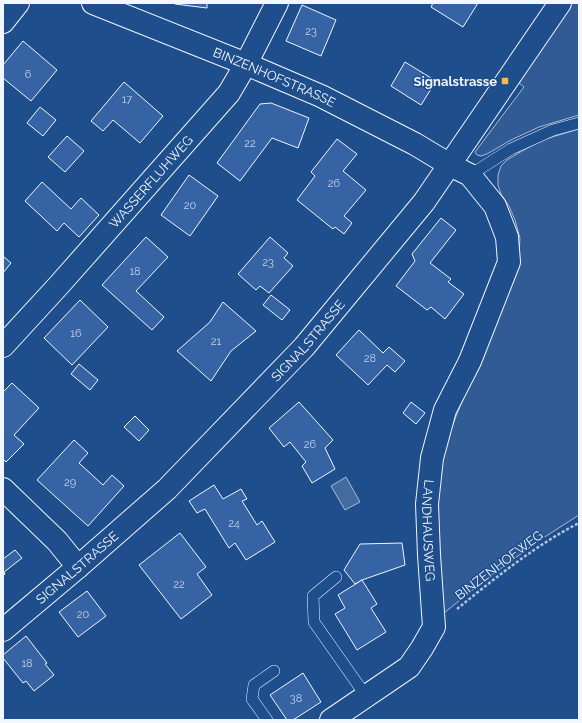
<svg xmlns="http://www.w3.org/2000/svg" width="582" height="723" font-family="Raleway,sans-serif">
  <rect width="100%" height="100%" fill="#1f4e8c"/>
  <!-- built -->
  <g fill="#305b95" stroke="#a8bbd7">
    <polygon points="572,3 579,3 579,115 539,127 511,140 487,154 481,156 477,155 475,152 524,87 518,82"/>
    <polygon points="579,129 579,515 540,540 485,580 444,613 436,588 436,487 446,442 519,256 520,238 515,220 509,206 501,194 498,185 498,175 501,166 507,160 522,151 542,140"/>
  </g>
  <!-- water -->
  <polygon fill="#446ba0" stroke="#a8bbd7" points="346,477 360,502 345,510 331,486"/>
  <!-- building -->
  <g fill="#3563a3" stroke="#f2f6ff">
    <polygon points="175,3 207,3 207,8 175,4"/>
    <polygon points="433,3 478,3 463,27 431,7"/>
    <polygon points="302,5 336,20 321,56 286,41"/>
    <polygon points="23,41 57,70 31,101 3,78 3,65"/>
    <polygon points="405,62 436,81 421,105 391,86"/>
    <polygon points="124,82 163,116 140,143 113,120 103,131 91,121"/>
    <polygon points="271,103 309,118 298,148 272,138 240,181 217,163 260,104"/>
    <polygon points="40,107 56,120 43,136 27,123"/>
    <polygon points="67,136 84,151 65,172 48,157"/>
    <polygon points="337,139 357,154 343,171 366,190 344,216 352,223 344,234 335,227 333,229 297,200 315,176 311,172"/>
    <polygon points="189,175 218,196 190,236 161,215"/>
    <polygon points="42,182 71,209 81,198 99,215 79,237 64,223 57,231 25,201"/>
    <polygon points="441,218 456,230 430,263 451,279 448,282 464,294 445,319 431,307 427,310 396,286 415,261 412,254"/>
    <polygon points="146,237 168,257 136,291 164,317 152,330 102,285"/>
    <polygon points="270,237 288,253 284,258 293,266 269,293 260,286 256,290 238,274"/>
    <polygon points="3,256 11,263 3,273"/>
    <polygon points="271,295 290,310 282,320 263,305"/>
    <polygon points="80,300 108,327 72,365 44,338"/>
    <polygon points="223,302 256,331 231,351 211,381 177,351 210,322"/>
    <polygon points="359,330 383,353 389,347 405,361 395,372 387,365 368,385 336,355"/>
    <polygon points="79,364 98,380 90,390 71,374"/>
    <polygon points="12,383 39,408 14,435 24,444 6,462 3,459 3,392"/>
    <polygon points="299,402 333,440 325,448 335,469 312,483 302,466 306,462 290,442 284,447 269,428"/>
    <polygon points="411,402 425,413 416,424 403,413"/>
    <polygon points="135,416 149,430 139,441 124,427"/>
    <polygon points="74,440 88,453 79,463 103,485 112,475 124,486 88,526 37,480"/>
    <polygon points="214,485 223,499 241,489 247,499 242,501 257,525 262,521 275,542 246,560 235,543 229,548 205,509 197,513 189,501"/>
    <polygon points="180,533 206,567 197,574 212,595 181,619 139,565"/>
    <polygon points="402,543 405,565 362,580 355,584 344,570 360,544"/>
    <polygon points="15,550 22,558 4,572 5,574 3,576 3,559"/>
    <polygon points="362,580 377,604 371,608 386,632 357,650 335,614 345,608 338,595"/>
    <polygon points="87,591 106,616 78,637 59,612"/>
    <polygon points="26,636 47,663 45,664 54,675 34,691 26,681 23,683 3,658 3,655"/>
    <polygon points="303,673 321,702 293,720 287,720 270,695"/>
  </g>
  <g fill="none" stroke-linecap="round" stroke-linejoin="round">
    <defs>
      <g id="lane">
        <polyline points="470,175 511,149 553,130 579,123"/>
        <polyline points="336,577 313,596 314,622 366,696"/>
        <polyline points="267,720 252,699 254,685 274,671"/>
      </g>
      <g id="street">
        <path id="s1" d="M93,3L246,64L321,96L415,144L450,165L470,175L495,206L507,237L509,262L470,361L445,410L432,458L427,504L429,555L434,627L422,648L409,667L331,720"/>
        <polyline points="3,22 18,3"/>
        <path id="s2" d="M3,346L59,285L229,93L246,64L277,3"/>
        <polyline points="3,489 57,541 78,567"/>
        <path id="s3" d="M3,630L78,567L167,489L304,347L424,202L560,3"/>
      </g>
    </defs>
    <!-- lane casing -->
    <use href="#lane" stroke="#f2f6ff" stroke-width="12"/>
    <!-- street casing -->
    <use href="#street" stroke="#f2f6ff" stroke-width="24"/>
    <!-- path -->
    <path stroke="#b3c4dc" stroke-width="2.5" stroke-dasharray="3 2" stroke-linecap="butt" d="M457,609C495,578 536,545 579,523"/>
    <!-- lane -->
    <use href="#lane" stroke="#1f4e8c" stroke-width="11"/>
    <!-- street -->
    <use href="#street" stroke="#1f4e8c" stroke-width="22"/>
  </g>
  <!-- markers -->
  <rect fill="#ffb74d" stroke="#1f4e8c" stroke-width="1.5" x="501" y="77" width="8" height="8" rx="2"/>
  <g text-anchor="middle" dominant-baseline="central" stroke-width="3" stroke-linejoin="round" paint-order="stroke">
    <!-- number labels -->
    <g font-size="11" fill="#c3d1e8">
      <text x="311" y="31">23</text>
      <text x="28" y="74">6</text>
      <text x="127" y="99">17</text>
      <text x="250" y="143">22</text>
      <text x="334" y="183">26</text>
      <text x="190" y="205">20</text>
      <text x="268" y="262">23</text>
      <text x="135" y="271">18</text>
      <text x="76" y="333">16</text>
      <text x="216" y="341">21</text>
      <text x="370" y="358">28</text>
      <text x="310" y="444">26</text>
      <text x="70" y="482">29</text>
      <text x="234" y="523">24</text>
      <text x="179" y="584">22</text>
      <text x="83" y="614">20</text>
      <text x="27" y="663">18</text>
      <text x="296" y="698">38</text>
    </g>
    <!-- street labels -->
    <g font-size="13" fill="#f2f6ff" stroke="#1f4e8c">
      <text stroke="none"><textPath href="#s1" startOffset="196">BINZENHOFSTRASSE</textPath></text>
      <text stroke="none"><textPath href="#s2" startOffset="221">WASSERFLUHWEG</textPath></text>
      <text stroke="none"><textPath href="#s3" startOffset="421">SIGNALSTRASSE</textPath></text>
      <text stroke="none"><textPath href="#s1" startOffset="797">LANDHAUSWEG</textPath></text>
      <text transform="translate(499 565) rotate(-37)">BINZENHOFWEG</text>
      <text stroke="none"><textPath href="#s3" startOffset="97">SIGNALSTRASSE</textPath></text>
    </g>
    <!-- poi labels -->
    <g font-size="13" font-weight="bold" fill="#f2f6ff" stroke="#1f4e8c" text-anchor="end">
      <text x="497" y="81">Signalstrasse</text>
    </g>
  </g>
  <!-- border -->
  <rect width="582" height="723" fill="none" stroke="#f2f6ff" stroke-width="8"/>
</svg>
